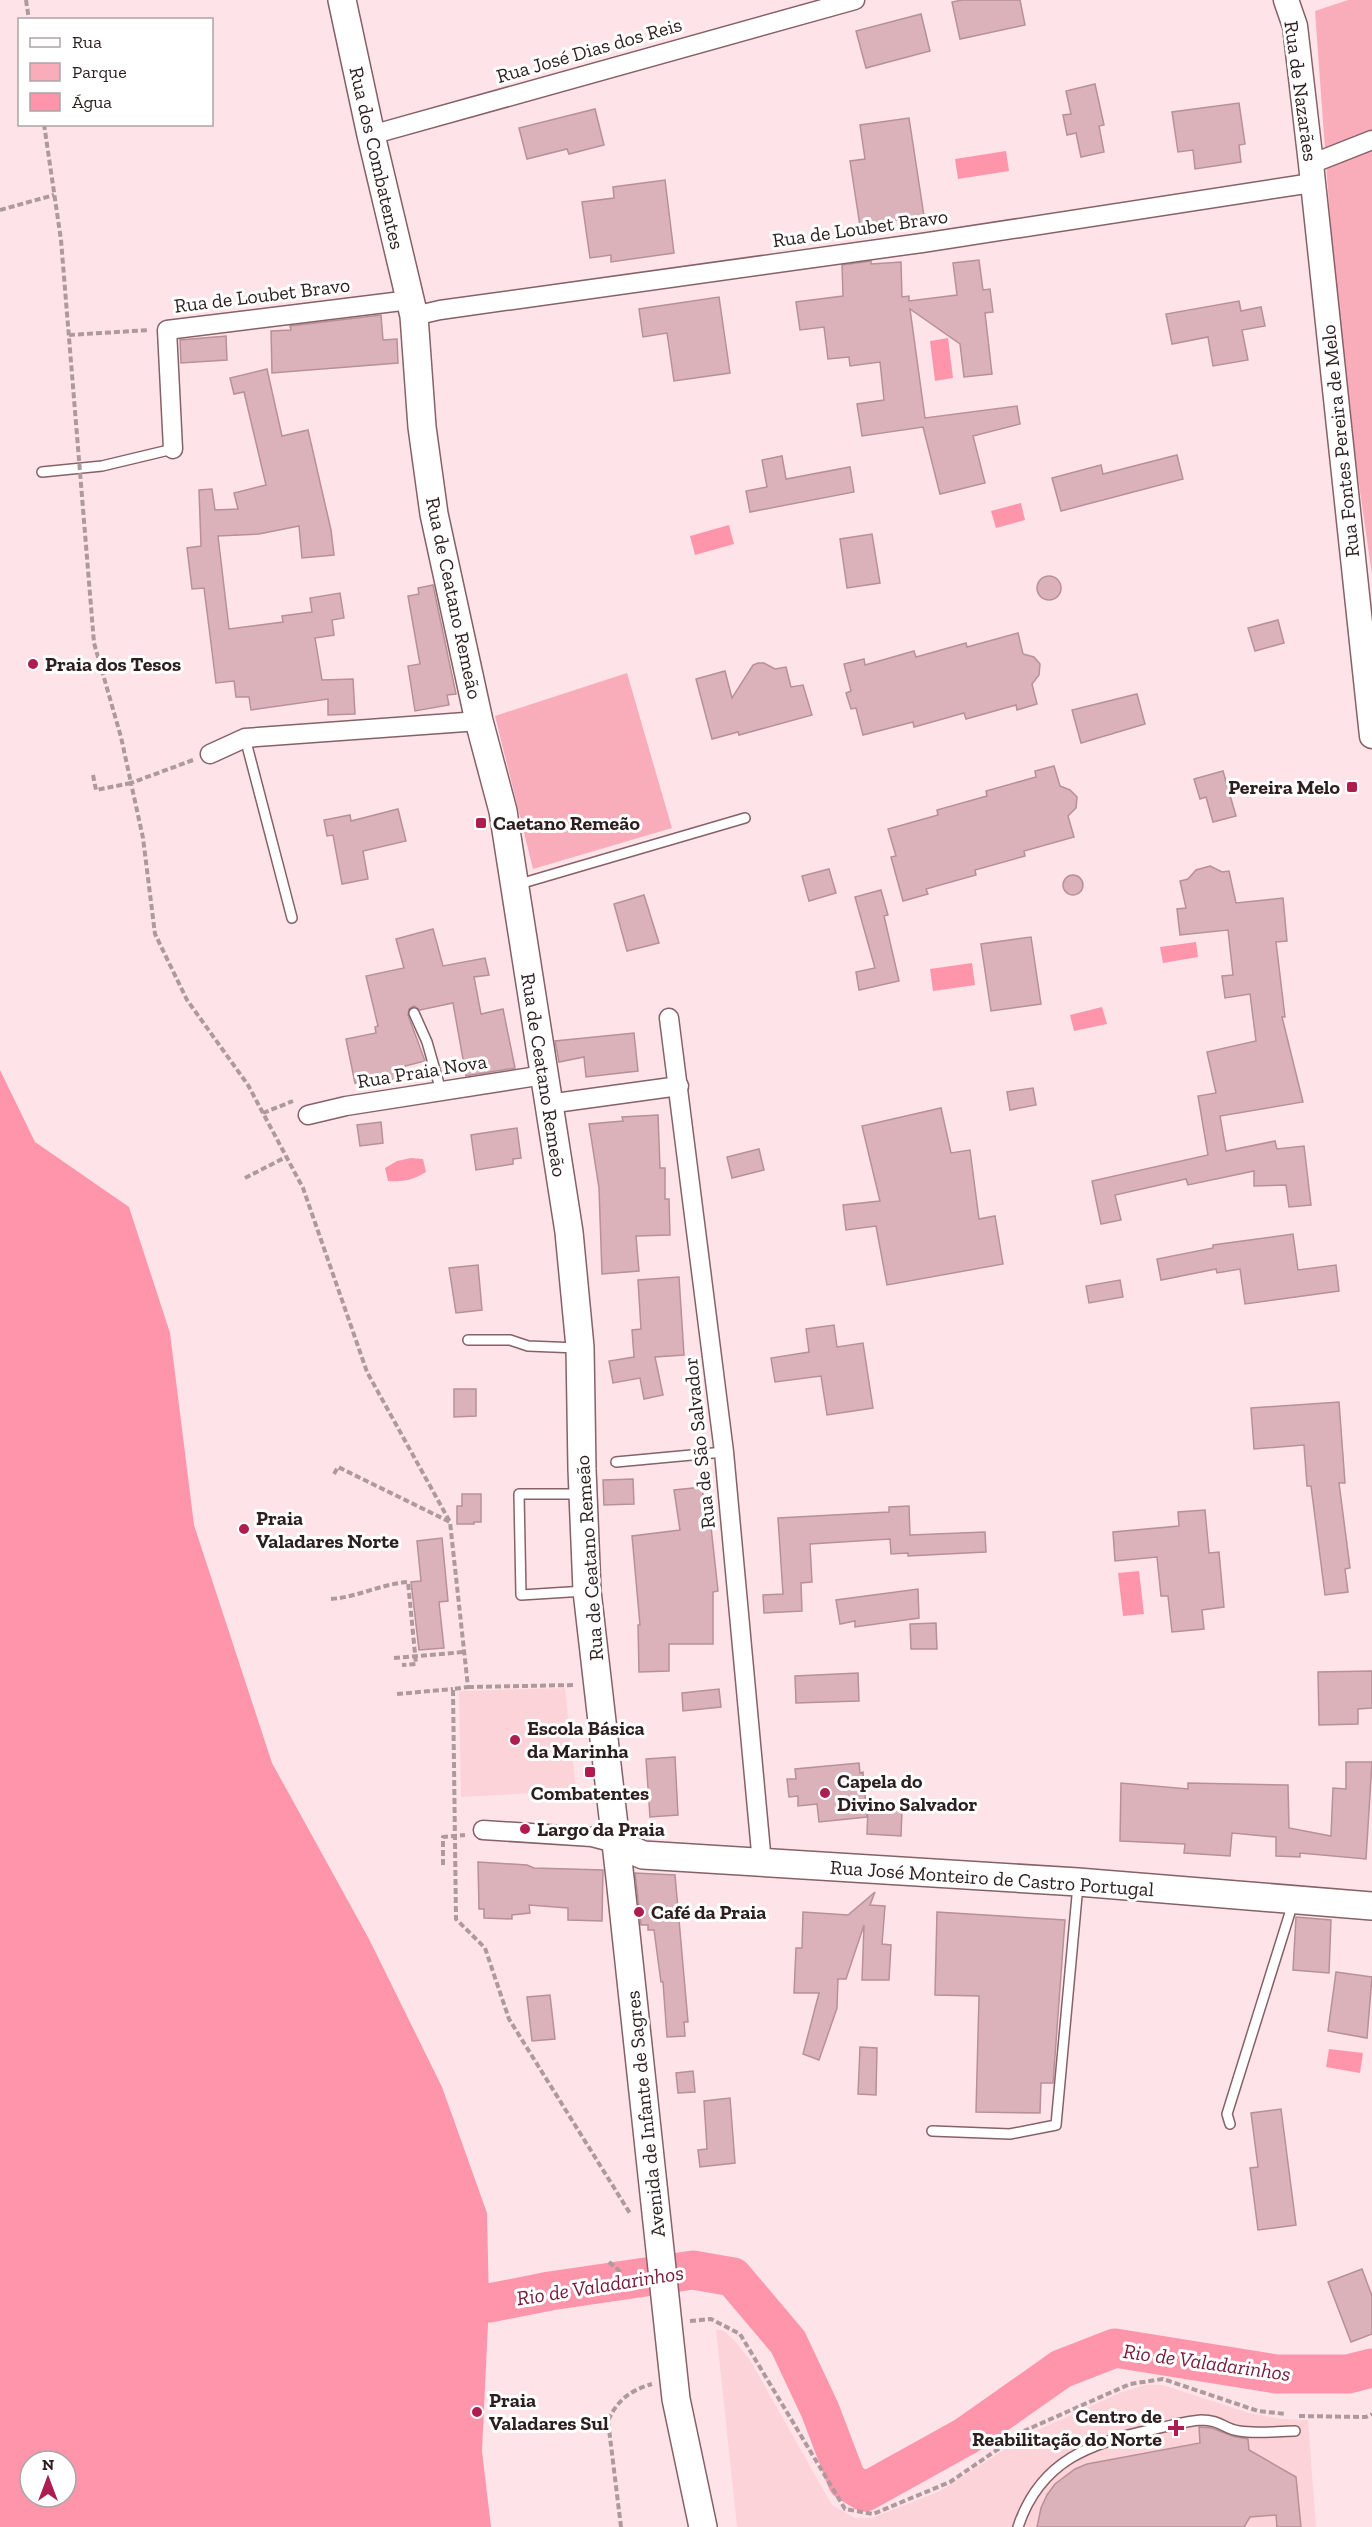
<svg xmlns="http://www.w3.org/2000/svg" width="1372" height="2527" font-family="'Zilla Slab',serif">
  <rect width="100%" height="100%" fill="#fee4e8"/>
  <!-- built -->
  <g fill="#fcd3d9">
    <polygon points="565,1688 576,1789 573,1791 461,1797 459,1691"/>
    <polygon points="716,2329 724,2331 734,2340 750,2360 832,2505 855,2518 872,2518 940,2491 1027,2435 1122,2392 1145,2385 1163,2385 1249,2413 1281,2419 1308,2420 1316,2527 737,2527"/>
  </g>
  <!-- green -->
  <g fill="#f9adbb">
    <polygon points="1348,0 1372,0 1372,575 1339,344 1315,11"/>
    <polygon points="627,673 672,828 533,869 495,716"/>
  </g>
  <!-- water -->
  <g fill="#ff95ab" fill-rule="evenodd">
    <polygon points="1006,151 1009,171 958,179 955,159"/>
    <polygon points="948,338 953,378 935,381 930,341"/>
    <polygon points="1021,503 1025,520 996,528 991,511"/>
    <polygon points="729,525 734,544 695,555 690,536"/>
    <polygon points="1196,942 1198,957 1163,963 1160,947"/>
    <polygon points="972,963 975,985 933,991 930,969"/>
    <polygon points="1102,1007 1107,1024 1074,1031 1070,1015"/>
    <path d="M0,1070L35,1142L129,1207L170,1333L194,1525L272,1763L369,1939L442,2087L487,2213L489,2303L482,2451L491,2527H0ZM30,2461H66V2497H30Z"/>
    <path d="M411,1158L423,1159L426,1172C413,1180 403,1182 388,1181L385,1168L397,1161Z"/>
    <polygon points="1139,1571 1144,1614 1123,1616 1118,1573"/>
    <polygon points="1329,2049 1363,2053 1360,2073 1326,2067"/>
  </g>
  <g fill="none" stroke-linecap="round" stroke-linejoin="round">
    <!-- river -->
    <polyline stroke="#ff95ab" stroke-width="39" points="489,2303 550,2291 693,2270 733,2277 788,2342 820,2410 847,2481 865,2492 966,2436 1061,2369 1115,2348 1276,2374 1348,2374 1372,2368"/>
  </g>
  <!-- building -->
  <g fill="#dbb2b9" stroke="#b89097" stroke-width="1.5">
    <polygon points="962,0 1020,0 1025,25 960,39 952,2"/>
    <polygon points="921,14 930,51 866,68 856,31"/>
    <polygon points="1095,84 1104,125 1099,126 1104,152 1081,157 1076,133 1067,135 1063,115 1071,114 1066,91"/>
    <polygon points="1239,103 1245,144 1239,145 1241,162 1195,169 1193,150 1178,152 1172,112"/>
    <polygon points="595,109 604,145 569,154 567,149 527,159 519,128"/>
    <polygon points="909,118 924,216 860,226 850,161 865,159 860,125"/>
    <polygon points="665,180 674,253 611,262 611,255 590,258 582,202 614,198 613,187"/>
    <polygon points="979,260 983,290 990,289 993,312 985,313 992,374 964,377 960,344 910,309 925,418 1017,406 1020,424 973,436 985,483 940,494 923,427 862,436 857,404 884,400 880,362 850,366 849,357 828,359 824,327 800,330 796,302 843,296 842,265 871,261 871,264 901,262 902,297 909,296 909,301 957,295 953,263"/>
    <polygon points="719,297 730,373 674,381 667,333 643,337 639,309"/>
    <polygon points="1239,301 1241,311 1261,307 1265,326 1242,330 1248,360 1213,366 1208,337 1172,344 1166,314"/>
    <polygon points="381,315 383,340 397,339 398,363 272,373 271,331 291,330 290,326"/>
    <polygon points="226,336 227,360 181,363 180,340"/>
    <polygon points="267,369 282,436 308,430 331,530 334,555 302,558 299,526 259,534 218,536 229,629 283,622 282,616 312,612 310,598 340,593 344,618 332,620 334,635 315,638 322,680 353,679 355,714 328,715 328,699 251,710 249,697 236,697 234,681 216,683 204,588 192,589 187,548 201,546 199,490 212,489 215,510 238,509 234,493 266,485 244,392 234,394 230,378"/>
    <polygon points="1177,455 1183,479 1061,511 1052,478 1101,465 1103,474"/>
    <polygon points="782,456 786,479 850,467 854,492 750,512 746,491 767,487 762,460"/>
    <polygon points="872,534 880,583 847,588 840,539"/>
    <circle cx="1049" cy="588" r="12"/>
    <polygon points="433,585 456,694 447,695 449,705 415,711 408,666 420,664 408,596 419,594 418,588"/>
    <polygon points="1278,620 1284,643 1255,651 1248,628"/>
    <polygon points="1018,633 1023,654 1034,657 1040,664 1039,675 1032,684 1037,704 1017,710 1016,705 966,719 964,713 914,727 913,722 863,735 856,708 851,709 846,693 851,691 844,664 864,659 865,665 914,651 916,657 966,643 967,647"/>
    <polygon points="758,663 764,663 775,669 786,667 791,687 803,685 812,715 739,735 738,732 712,739 696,679 725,671 732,698 753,665"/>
    <polygon points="1137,694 1145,724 1081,743 1072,710"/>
    <polygon points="1054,766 1060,786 1070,790 1077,797 1076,808 1068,816 1074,837 1024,851 1025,856 975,870 976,875 926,889 928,894 903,901 891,857 896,856 888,829 938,815 937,810 987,796 986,791 1036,777 1035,771"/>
    <polygon points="1223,771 1236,816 1213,822 1206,797 1200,799 1194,779"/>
    <polygon points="398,809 406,841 363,851 368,879 342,884 333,835 327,836 324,820 350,815 351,821"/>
    <polygon points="1210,866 1222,872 1229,871 1236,903 1283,898 1287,941 1276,942 1285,1017 1282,1017 1303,1102 1220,1116 1226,1151 1275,1141 1277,1149 1304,1146 1311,1205 1289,1207 1286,1185 1254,1186 1254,1171 1188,1185 1186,1179 1115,1195 1121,1220 1101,1224 1092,1181 1208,1155 1198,1096 1216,1093 1207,1052 1256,1041 1250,994 1225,998 1222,976 1233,975 1228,930 1180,935 1177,909 1186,908 1180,881 1188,879 1196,870"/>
    <polygon points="829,869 836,893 809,901 802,876"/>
    <circle cx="1073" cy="885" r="10"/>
    <polygon points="881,890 888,915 884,916 899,981 859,990 856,972 875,968 855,897"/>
    <polygon points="644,895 659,943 627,951 614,904"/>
    <polygon points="433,929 443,966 485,958 489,975 474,977 481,1014 503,1009 515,1068 466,1076 453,1003 420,1010 414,1006 409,1009 408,1015 425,1061 405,1066 407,1076 387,1081 386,1076 355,1083 346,1039 376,1033 375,1027 378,1026 366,976 404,968 396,939"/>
    <polygon points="1031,937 1041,1004 991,1011 981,944"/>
    <polygon points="634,1033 638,1071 586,1077 584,1057 559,1062 555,1041"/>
    <polygon points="1033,1088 1036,1105 1010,1110 1007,1092"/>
    <polygon points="941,1108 951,1153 970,1150 979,1219 995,1216 1003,1264 887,1285 876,1226 846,1230 843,1205 880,1201 862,1126"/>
    <polygon points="658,1115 660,1168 665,1168 665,1199 669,1199 670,1235 636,1236 639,1271 602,1274 599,1188 589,1124 623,1121 622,1117"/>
    <polygon points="381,1122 383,1143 360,1146 357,1125"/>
    <polygon points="517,1128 521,1158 513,1159 513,1164 476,1170 471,1135"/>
    <polygon points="759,1149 764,1170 732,1178 727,1157"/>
    <polygon points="1293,1234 1298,1270 1336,1265 1339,1291 1245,1304 1240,1269 1217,1273 1216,1269 1161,1280 1157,1259 1213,1248 1213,1245"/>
    <polygon points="478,1265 482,1310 456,1313 449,1268"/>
    <polygon points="679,1277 684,1355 655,1357 663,1395 644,1399 640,1378 613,1383 609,1361 634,1357 632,1330 641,1329 638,1280"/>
    <polygon points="1120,1280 1123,1297 1089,1303 1086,1286"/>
    <polygon points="834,1325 837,1347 863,1343 873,1408 827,1415 821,1376 775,1382 771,1358 809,1352 806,1329"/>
    <polygon points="454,1389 476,1389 476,1416 454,1417"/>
    <polygon points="1339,1402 1345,1483 1339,1483 1350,1568 1345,1569 1348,1592 1325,1595 1311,1486 1307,1486 1304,1445 1254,1449 1251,1408"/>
    <polygon points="633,1479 634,1504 604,1505 603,1480"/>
    <polygon points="702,1487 707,1527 711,1527 718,1591 713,1592 713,1644 669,1644 669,1671 639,1672 638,1625 640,1625 632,1536 680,1530 674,1490"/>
    <polygon points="462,1494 481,1494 481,1522 474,1522 474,1524 457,1524 457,1506 462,1506"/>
    <polygon points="909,1506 910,1535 985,1532 986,1552 908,1556 908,1553 891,1554 890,1539 810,1544 812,1582 801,1583 802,1611 764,1613 763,1595 783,1594 778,1518 889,1512 889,1507"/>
    <polygon points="1205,1510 1209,1553 1219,1552 1224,1607 1202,1610 1204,1629 1172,1632 1168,1596 1161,1596 1157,1557 1115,1561 1113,1532 1179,1526 1178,1512"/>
    <polygon points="442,1538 448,1601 439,1602 444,1648 419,1650 411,1582 421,1581 417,1541"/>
    <polygon points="918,1589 919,1618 855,1627 855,1621 840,1624 836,1600"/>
    <polygon points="936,1623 937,1649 911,1649 910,1624"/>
    <polygon points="1372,1671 1372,1708 1358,1709 1358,1724 1319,1725 1318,1672"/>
    <polygon points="858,1673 859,1701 796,1703 795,1676"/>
    <polygon points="719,1689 721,1707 683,1711 682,1693"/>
    <polygon points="675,1757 678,1815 650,1817 646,1759"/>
    <polygon points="1346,1762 1372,1762 1366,1859 1300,1853 1300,1857 1276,1856 1276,1837 1232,1833 1230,1856 1184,1853 1185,1844 1120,1841 1121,1783 1188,1789 1188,1783 1288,1785 1289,1828 1331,1836 1333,1788 1346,1789"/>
    <polygon points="859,1763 860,1773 863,1772 867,1817 819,1822 817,1804 798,1806 798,1796 789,1797 787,1779 796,1779 795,1769"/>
    <polygon points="868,1808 902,1810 901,1836 867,1834"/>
    <polygon points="478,1862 527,1865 534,1868 603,1870 602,1921 568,1920 568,1908 529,1905 530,1913 512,1915 512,1919 484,1918 484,1909 479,1909"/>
    <polygon points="635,1873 675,1875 688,2022 684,2022 685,2036 667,2037 663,1982 661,1982 654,1930 648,1930 648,1925 641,1925"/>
    <polygon points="875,1892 870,1905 885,1906 882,1944 891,1945 889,1980 862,1980 864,1925 846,1979 838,1979 837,2008 819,2060 803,2054 819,1993 794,1993 796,1948 802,1948 803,1912 848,1915"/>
    <polygon points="937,1912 1065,1920 1053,2083 1041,2083 1040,2113 976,2112 979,1996 935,1995"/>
    <polygon points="1296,1917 1331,1920 1329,1973 1293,1970"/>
    <polygon points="1336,1972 1372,1977 1367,2038 1328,2031"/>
    <polygon points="550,1995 555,2039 532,2041 527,1997"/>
    <polygon points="860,2047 877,2048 876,2095 858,2094"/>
    <polygon points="693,2071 695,2092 678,2093 676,2073"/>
    <polygon points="730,2098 735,2163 700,2167 698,2150 707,2149 704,2101"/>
    <polygon points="1281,2109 1296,2225 1258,2230 1250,2168 1258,2167 1251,2113"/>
    <polygon points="1362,2269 1372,2296 1372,2334 1351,2342 1328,2282"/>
    <polygon points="1199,2427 1212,2428 1232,2436 1248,2439 1249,2450 1296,2477 1301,2527 1277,2527 1276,2515 1250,2517 1244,2527 1037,2527 1041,2508 1047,2495 1055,2484 1075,2469 1087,2464 1200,2443"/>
  </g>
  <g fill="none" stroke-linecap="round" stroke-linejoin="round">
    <defs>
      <g id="service">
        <polyline points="42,472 102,466 173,449"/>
        <polyline points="245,738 292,918"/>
        <polyline points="516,885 745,818"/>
        <polyline points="414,1013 427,1042 441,1091"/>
        <polyline points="468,1340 510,1340 528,1346 578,1348"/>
        <polyline points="616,1462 724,1452"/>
        <polyline points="580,1494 519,1494 521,1595 585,1591"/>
        <polyline points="1230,2124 1227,2114 1293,1903"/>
        <polyline points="932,2131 1010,2134 1056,2125 1078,1885"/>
        <path d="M1018,2527C1040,2460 1092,2442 1155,2429C1170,2426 1186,2421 1201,2420C1221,2420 1224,2429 1239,2431C1257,2434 1277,2431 1295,2431"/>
      </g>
      <g id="minor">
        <polyline points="371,135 855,0"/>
        <polyline points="1311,164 1372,140"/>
        <polyline points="414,316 440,310 922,243 1312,183"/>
        <polyline points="173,449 167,330 410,300"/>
        <polyline points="210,754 245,738 479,721"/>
        <polyline points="669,1018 724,1452 762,1863"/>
        <polyline points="548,1104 679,1086"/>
        <polyline points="308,1115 346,1106 544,1075"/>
        <polyline points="483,1830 592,1837 615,1843"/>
      </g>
      <polyline id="tertiary" points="1286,0 1295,26 1311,164 1372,736"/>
      <g id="secondary">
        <polyline points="342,0 371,135 414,316 422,427 434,514 479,721 503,811 569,1232 580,1347 582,1469 587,1591 620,1878 676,2399 703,2527"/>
        <polyline points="615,1843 643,1855 1078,1882 1372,1906"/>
      </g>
    </defs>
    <!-- service casing -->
    <use href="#service" stroke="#866167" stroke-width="12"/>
    <!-- minor casing -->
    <use href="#minor" stroke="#866167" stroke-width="21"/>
    <!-- tertiary casing -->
    <use href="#tertiary" stroke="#866167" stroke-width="27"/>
    <!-- secondary casing -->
    <use href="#secondary" stroke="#866167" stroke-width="30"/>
    <!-- path -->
    <g stroke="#ae999c" stroke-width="4" stroke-dasharray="6 3" stroke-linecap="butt">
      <polyline points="26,0 29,20"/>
      <polyline points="0,210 54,195"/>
      <polyline points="69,335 149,330"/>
      <polyline points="193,760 131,783 143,838 155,934 187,1000 248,1085 303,1188 367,1372 450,1522"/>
      <polyline points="93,775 96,790 131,783"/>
      <polyline points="263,1113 293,1101"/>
      <polyline points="245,1178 286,1157"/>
      <polyline points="334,1474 338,1467 450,1522 468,1687 453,1689 456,1919 485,1948 509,2019 631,2215"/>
      <path d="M331,1599C358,1597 381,1584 408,1582L416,1664L402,1665"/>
      <polyline points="394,1658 464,1652"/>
      <polyline points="468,1687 575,1685"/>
      <polyline points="397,1694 453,1689"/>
      <polyline points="443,1865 443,1837 465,1835"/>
      <polyline points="609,2262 622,2273"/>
      <polyline points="690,2321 711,2319 740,2334 845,2509 873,2514 950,2482 1026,2430 1130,2384 1163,2379 1258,2411 1286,2414"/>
      <polyline points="1299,2416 1366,2417 1372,2414"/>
      <path d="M621,2527L608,2421C617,2400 631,2390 652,2384"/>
    </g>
    <!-- service -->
    <use href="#service" stroke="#fff" stroke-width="9"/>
    <!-- minor -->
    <use href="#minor" stroke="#fff" stroke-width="18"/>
    <!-- tertiary -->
    <use href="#tertiary" stroke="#fff" stroke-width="24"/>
    <!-- secondary -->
    <use href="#secondary" stroke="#fff" stroke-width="27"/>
    <!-- path-bridge -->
    <polyline stroke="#ae999c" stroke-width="4" stroke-dasharray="6 3" stroke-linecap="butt" points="44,124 61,240 94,643 121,737 131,783"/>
  </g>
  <!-- markers -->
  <g fill="#ae1d4f" stroke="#fff" stroke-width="2">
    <circle cx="33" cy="664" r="6"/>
    <rect x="1346" y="781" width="12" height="12" rx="3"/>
    <rect x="475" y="817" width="12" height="12" rx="3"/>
    <circle cx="244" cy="1529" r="6"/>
    <circle cx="515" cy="1740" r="6"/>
    <rect x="584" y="1766" width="12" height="12" rx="3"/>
    <circle cx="825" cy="1793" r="6"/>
    <circle cx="525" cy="1829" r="6"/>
    <circle cx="639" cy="1912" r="6"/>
    <circle cx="477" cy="2412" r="6"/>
    <path d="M1173 2419h6v6h6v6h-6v6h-6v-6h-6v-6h6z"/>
  </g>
  <g text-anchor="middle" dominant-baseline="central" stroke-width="6" stroke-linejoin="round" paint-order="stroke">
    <!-- street labels -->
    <g font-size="20" fill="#2d1e20" stroke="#fff">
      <text transform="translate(589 50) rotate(-16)">Rua José Dias dos Reis</text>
      <text transform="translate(1301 91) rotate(82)">Rua de Nazarães</text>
      <text transform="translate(377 158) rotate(77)">Rua dos Combatentes</text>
      <text transform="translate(860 228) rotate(-8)">Rua de Loubet Bravo</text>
      <text transform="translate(262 295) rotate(-7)">Rua de Loubet Bravo</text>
      <text transform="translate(1340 441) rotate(-96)">Rua Fontes Pereira de Melo</text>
      <text transform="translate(454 598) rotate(78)">Rua de Ceatano Remeão</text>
      <text transform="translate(422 1071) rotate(-9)">Rua Praia Nova</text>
      <text transform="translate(544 1075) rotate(81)">Rua de Ceatano Remeão</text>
      <text transform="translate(699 1443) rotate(-96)">Rua de São Salvador</text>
      <text transform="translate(589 1558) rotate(-94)">Rua de Ceatano Remeão</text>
      <text transform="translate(992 1878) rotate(4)">Rua José Monteiro de Castro Portugal</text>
      <text transform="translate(645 2114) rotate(-96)">Avenida de Infante de Sagres</text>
    </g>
    <!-- poi labels -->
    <g font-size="20" font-weight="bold" fill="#2d1e20" stroke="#fff" text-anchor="start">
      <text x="45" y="664">Praia dos Tesos</text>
      <text x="1340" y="787" text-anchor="end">Pereira Melo</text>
      <text x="493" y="823">Caetano Remeão</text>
      <text x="256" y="1518">Praia<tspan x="256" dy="23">Valadares Norte</tspan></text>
      <text x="527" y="1728">Escola Básica<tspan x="527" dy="23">da Marinha</tspan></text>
      <text x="837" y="1781">Capela do<tspan x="837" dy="23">Divino Salvador</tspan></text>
      <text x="590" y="1793" text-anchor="middle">Combatentes</text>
      <text x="537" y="1829">Largo da Praia</text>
      <text x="651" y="1912">Café da Praia</text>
      <text x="489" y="2400">Praia<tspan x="489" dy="23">Valadares Sul</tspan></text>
      <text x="1162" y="2416" text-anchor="end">Centro de<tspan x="1162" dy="23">Reabilitação do Norte</tspan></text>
    </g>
    <!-- water labels -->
    <g font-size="21" font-style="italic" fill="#761a37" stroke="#fff">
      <text transform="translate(600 2285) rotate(-9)">Rio de Valadarinhos</text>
      <text transform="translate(1207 2362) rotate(8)">Rio de Valadarinhos</text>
    </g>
  </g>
  <!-- legend -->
  <rect x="18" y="18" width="195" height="108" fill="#ffffff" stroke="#aba5a6" stroke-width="1.5"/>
  <rect x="30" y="38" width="30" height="9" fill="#ffffff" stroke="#aba5a6" stroke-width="1.5"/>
  <text x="72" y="48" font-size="18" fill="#2d1e20">Rua</text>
  <rect x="30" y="63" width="30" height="18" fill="#f9adbb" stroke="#aba5a6" stroke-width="1.5"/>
  <text x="72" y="78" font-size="18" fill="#2d1e20">Parque</text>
  <rect x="30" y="93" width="30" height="18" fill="#ff95ab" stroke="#aba5a6" stroke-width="1.5"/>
  <text x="72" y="108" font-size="18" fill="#2d1e20">Água</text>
  <!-- north arrow -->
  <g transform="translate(48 2479)"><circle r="28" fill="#ffffff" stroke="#aba5a6" stroke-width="1.5"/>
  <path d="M0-4.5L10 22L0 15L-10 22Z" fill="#ae1d4f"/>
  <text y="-9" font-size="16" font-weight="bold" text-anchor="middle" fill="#2d1e20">N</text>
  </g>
</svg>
